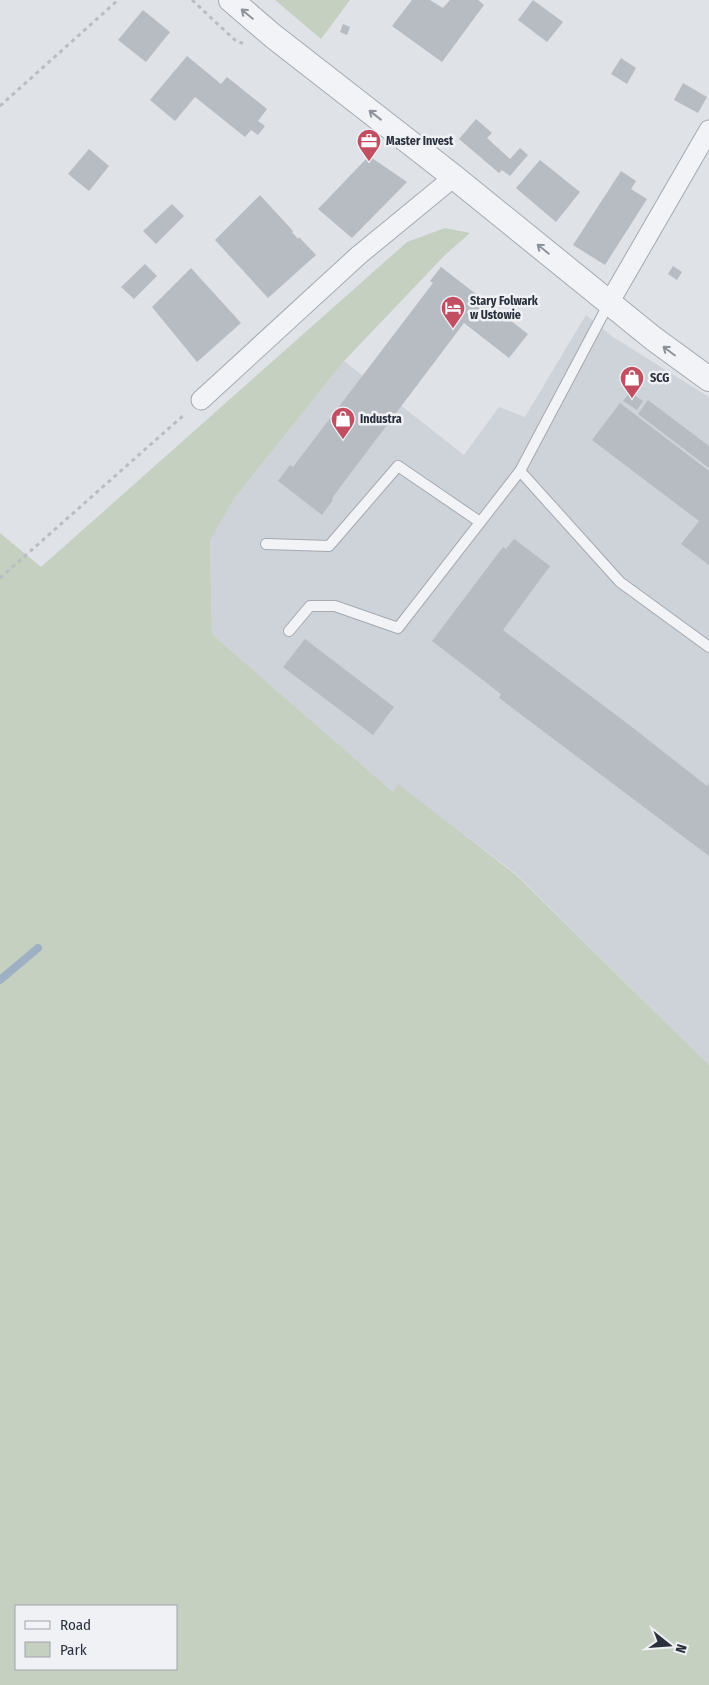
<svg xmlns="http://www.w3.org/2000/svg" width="709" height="1685" font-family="'Fira Sans Condensed',sans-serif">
  <rect width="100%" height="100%" fill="#dfe2e7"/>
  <!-- built -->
  <polygon fill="#ced2d9" points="586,315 613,337 709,397 709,1065 515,873 398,785 393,792 212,634 210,539 233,500 344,361 464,455 499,407 525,417"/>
  <!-- green -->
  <g fill="#c5d0c1" fill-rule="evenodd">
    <polygon points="275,0 350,0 321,39"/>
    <path d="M445,228L470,233L445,255L344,361L233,500L210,540L212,634L393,792L398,784L515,874L709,1065V1685H0V533L41,567L407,242ZM16,1606H176V1669H16Z"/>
  </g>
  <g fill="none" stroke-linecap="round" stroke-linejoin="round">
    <!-- stream -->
    <polyline stroke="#9db0c4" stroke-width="8" points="0,980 38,948"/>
  </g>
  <!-- building -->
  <g fill="#b7bcc3">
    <polygon points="412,0 430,0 443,8 450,0 478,0 484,5 442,62 392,26"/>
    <polygon points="533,0 563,22 547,42 518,20"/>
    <polygon points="143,10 170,32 146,62 118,40"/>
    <polygon points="343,24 350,27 347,35 340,32"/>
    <polygon points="187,56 221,84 227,77 267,109 258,121 265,126 258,135 251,130 245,137 195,97 175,121 150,100"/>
    <polygon points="621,58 636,68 627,84 611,74"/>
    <polygon points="683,83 707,97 698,113 674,100"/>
    <polygon points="476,119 492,133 487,138 510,159 520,148 528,155 510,176 502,170 499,173 459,139"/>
    <polygon points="89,149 109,166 89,191 68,174"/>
    <polygon points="369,156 407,182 352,238 318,209"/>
    <polygon points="540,160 580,192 556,222 516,188"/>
    <polygon points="621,171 636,181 631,189 647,199 605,265 573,245"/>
    <polygon points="260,195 293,231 292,232 298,239 299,237 316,255 268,298 215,240"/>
    <polygon points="172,204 184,216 156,244 143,231"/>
    <polygon points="145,264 157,276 134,299 121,287"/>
    <polygon points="673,266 682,272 677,280 668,274"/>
    <polygon points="441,267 528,334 509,358 464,323 332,498 333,500 322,515 278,481 290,465 293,467 433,283 430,281"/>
    <polygon points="191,268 241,323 197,362 152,307"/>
    <polygon points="630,392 643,401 637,410 623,401"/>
    <polygon points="648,400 709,446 709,468 638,414"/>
    <polygon points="620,403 709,471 709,565 681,544 699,521 592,440"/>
    <polygon points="514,539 550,566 503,630 628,724 707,786 709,783 709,856 499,698 501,694 432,641 503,547 506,549"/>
    <polygon points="305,639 394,707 373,735 283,667"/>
  </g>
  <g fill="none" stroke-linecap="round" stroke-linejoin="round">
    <defs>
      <g id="service">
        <polyline points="609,303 520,471 620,582 709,647"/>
        <polyline points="266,544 329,546 398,466 480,522"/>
        <polyline points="289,631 310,606 335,606 398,628 520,471"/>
      </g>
      <g id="minor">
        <polyline points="609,303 709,130"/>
        <polyline points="201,400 359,255 454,177"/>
      </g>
      <polyline id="tertiary" points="231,0 273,36 454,177 654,339 709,379"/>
    </defs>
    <!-- service casing -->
    <use href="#service" stroke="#a5a9b1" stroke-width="12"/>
    <!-- minor casing -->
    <use href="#minor" stroke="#a5a9b1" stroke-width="21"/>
    <!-- tertiary casing -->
    <use href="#tertiary" stroke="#a5a9b1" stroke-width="26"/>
    <!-- path -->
    <g stroke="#babdc2" stroke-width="3" stroke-dasharray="4 4" stroke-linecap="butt">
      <polyline points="192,0 237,42 243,43"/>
      <polyline points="0,106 118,0"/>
      <polyline points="0,578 185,414"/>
    </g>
    <!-- service -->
    <use href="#service" stroke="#f2f3f6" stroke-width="10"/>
    <!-- minor -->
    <use href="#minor" stroke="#f2f3f6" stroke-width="19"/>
    <!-- tertiary -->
    <use href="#tertiary" stroke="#f2f3f6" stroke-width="24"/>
  </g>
  <!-- one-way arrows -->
  <defs><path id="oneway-shaft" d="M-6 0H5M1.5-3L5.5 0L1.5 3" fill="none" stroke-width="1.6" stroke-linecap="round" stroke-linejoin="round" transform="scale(1.25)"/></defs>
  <g stroke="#8e929a">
    <use href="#oneway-shaft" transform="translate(247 14) rotate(-140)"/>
    <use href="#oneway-shaft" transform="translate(375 115) rotate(-142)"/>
    <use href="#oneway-shaft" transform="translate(543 249) rotate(-141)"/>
    <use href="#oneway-shaft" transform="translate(669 351) rotate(-143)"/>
  </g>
  <!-- icons -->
  <defs>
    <symbol id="office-pin" viewBox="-11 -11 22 30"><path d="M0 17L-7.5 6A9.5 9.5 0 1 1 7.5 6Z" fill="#c14f61" stroke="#eff1f5"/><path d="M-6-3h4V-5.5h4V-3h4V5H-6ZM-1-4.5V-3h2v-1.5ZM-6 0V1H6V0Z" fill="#fff"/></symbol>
    <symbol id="hotel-pin" viewBox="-11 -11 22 30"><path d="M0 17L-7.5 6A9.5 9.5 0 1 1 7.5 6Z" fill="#c14f61" stroke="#eff1f5"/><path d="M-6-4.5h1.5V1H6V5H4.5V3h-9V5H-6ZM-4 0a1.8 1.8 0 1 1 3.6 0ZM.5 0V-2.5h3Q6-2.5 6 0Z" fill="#fff"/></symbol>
    <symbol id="shop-pin" viewBox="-11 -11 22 30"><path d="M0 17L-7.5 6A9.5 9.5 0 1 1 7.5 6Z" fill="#c14f61" stroke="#eff1f5"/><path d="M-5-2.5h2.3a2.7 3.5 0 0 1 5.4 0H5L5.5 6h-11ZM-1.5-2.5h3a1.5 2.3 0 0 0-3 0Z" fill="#fff"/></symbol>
  </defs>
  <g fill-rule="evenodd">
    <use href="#office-pin" x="355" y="127" width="28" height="38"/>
    <use href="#hotel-pin" x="439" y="294" width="28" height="38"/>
    <use href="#shop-pin" x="618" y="364" width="28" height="38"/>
    <use href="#shop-pin" x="329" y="405" width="28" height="38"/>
  </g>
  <g text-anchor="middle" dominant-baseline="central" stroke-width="5" stroke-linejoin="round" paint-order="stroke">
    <!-- poi labels -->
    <g font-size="12" font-weight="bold" fill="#2a313d" stroke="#eff1f5" text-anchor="start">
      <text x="386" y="141">Master Invest</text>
      <text x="470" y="301">Stary Folwark<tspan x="470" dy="14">w Ustowie</tspan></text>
      <text x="650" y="378">SCG</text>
      <text x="360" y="419">Industra</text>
    </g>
  </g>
  <!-- legend -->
  <rect x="15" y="1605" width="162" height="65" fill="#eff1f5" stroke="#a0a4ab"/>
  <rect x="25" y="1621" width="25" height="8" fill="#f2f3f6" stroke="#a0a4ab"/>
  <text x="60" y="1630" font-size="15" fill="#2a313d">Road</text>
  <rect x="25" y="1642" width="25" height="15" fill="#c5d0c1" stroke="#a0a4ab"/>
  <text x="60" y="1655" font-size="15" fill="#2a313d">Park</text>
  <!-- north arrow -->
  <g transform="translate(669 1645) rotate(107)" stroke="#eff1f5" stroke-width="4" paint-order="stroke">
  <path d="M0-4L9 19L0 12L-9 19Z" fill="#2a313d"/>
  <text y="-8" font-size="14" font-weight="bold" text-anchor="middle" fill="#2a313d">N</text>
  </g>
</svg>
